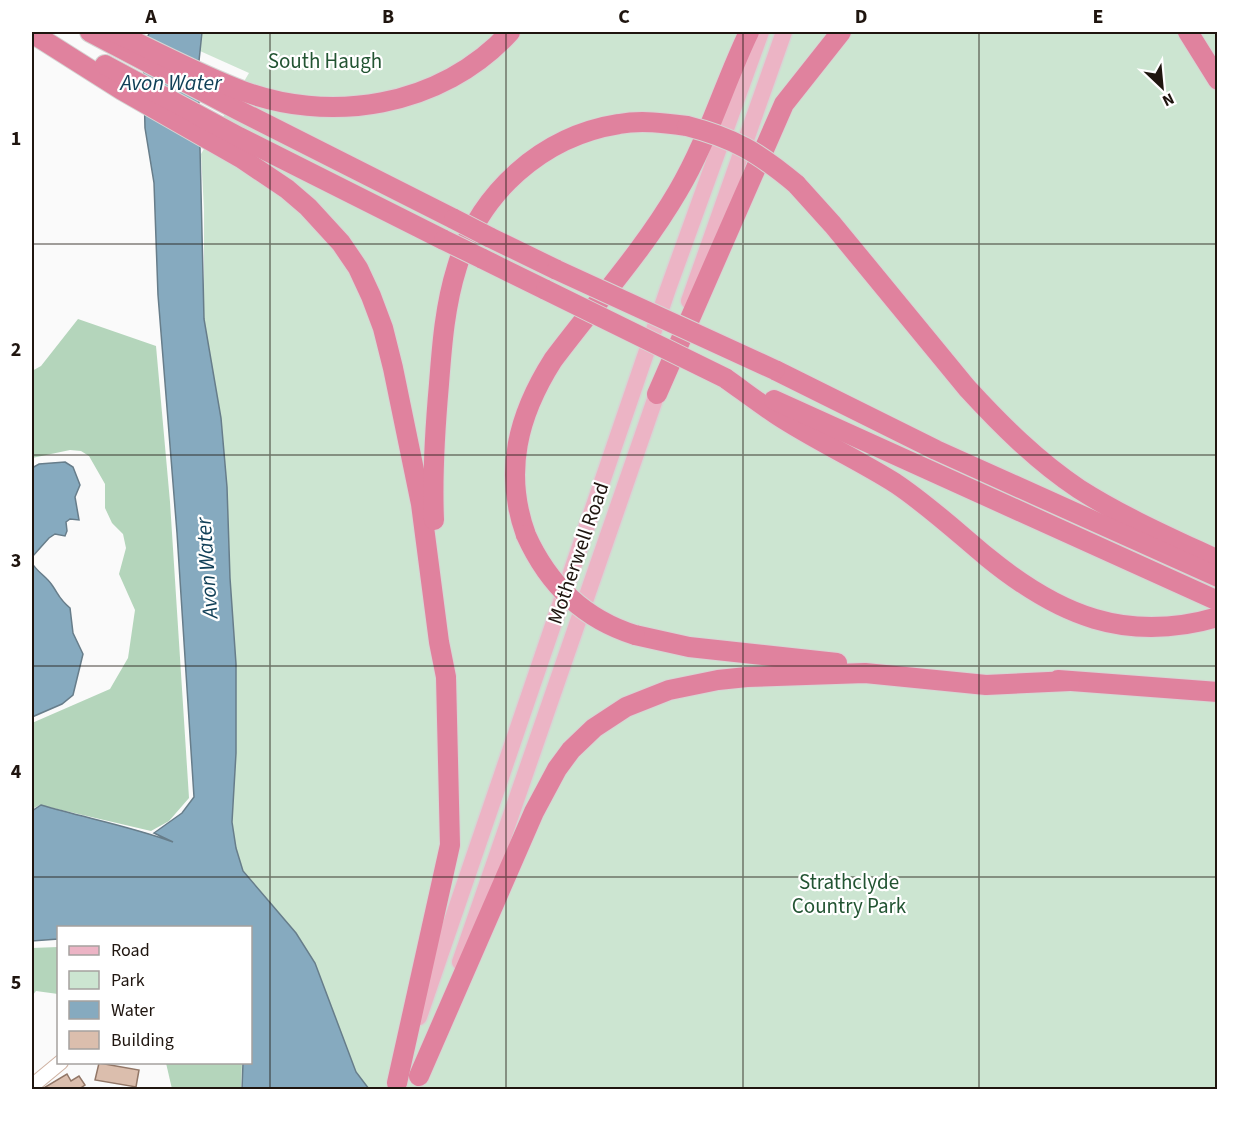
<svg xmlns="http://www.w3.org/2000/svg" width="1249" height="1121" font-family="'Source Sans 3',sans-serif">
  <rect width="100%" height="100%" fill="#fafafa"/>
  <!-- green -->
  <polygon fill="#cce5d1" points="164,32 1217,32 1217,1089 369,1089 356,1072 315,963 296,933 243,871 236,848 232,822 236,753 227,487 221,418 204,319 204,210 201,154 249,73 200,51"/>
  <!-- forest -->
  <g fill="#b4d5bb">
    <polygon points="78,319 156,346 170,502 189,798 169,821 151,831 40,805 32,809 32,723 110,689 128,658 135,610 119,574 126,548 123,534 112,523 105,508 105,484 89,456 81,451 70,450 32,458 32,371 41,366"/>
    <polygon points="58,947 58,994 36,991 32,996 32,948"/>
    <polygon points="166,1063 242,1063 241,1089 172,1089"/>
  </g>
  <!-- water -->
  <g fill="#86aabf" stroke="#677d8a" stroke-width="1.5">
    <polygon points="150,32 202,32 199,61 144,43"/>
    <path d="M143,45L198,63L204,319L221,418L227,487L230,578L236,664V753L232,822L236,848L243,871L296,933L315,963L356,1072L369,1089H242L243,1063L250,1062V928H58V939L32,941V811L41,805C85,818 130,826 173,842L154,833L182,813L194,797L177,533L158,295L154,183L145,128Z"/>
    <polygon points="65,462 73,467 80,485 75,497 79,520 70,519 66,522 67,531 65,536 55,534 49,538 32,557 32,468 39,464"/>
    <path d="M32,563C37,572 46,576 52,585C59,595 59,599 70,608L73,633L83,654L73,695L62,704L32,717Z"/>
  </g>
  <!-- building -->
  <g fill="#dbbead" stroke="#927767" stroke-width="1.5">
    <polygon points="99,1063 139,1070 136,1087 95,1080"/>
    <polygon points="67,1074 71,1081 79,1076 85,1085 79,1089 42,1089"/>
  </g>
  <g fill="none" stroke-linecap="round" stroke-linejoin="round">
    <defs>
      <polyline id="minor" points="32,1086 61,1062"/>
      <g id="major">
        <polyline points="689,301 784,32"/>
        <polyline points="460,962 661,382"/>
        <polyline points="419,1017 668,289 761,32"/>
      </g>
      <g id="highway">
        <polyline points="90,32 238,110 454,219"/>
        <path d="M115,32C154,51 194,72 235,88C328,126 442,107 510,32"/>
        <polyline points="1188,32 1218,80"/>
        <polyline points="32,33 122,90 241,158 287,189 308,207 341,243 358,268 371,296 383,328 393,368 421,504 439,642 446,677 450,845 397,1083"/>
        <polyline points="105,65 239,137 444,240"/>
        <path d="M796,184L833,225L967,388C1001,425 1037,461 1079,489C1123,517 1171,538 1218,560"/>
        <polyline points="489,237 557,270"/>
        <polyline points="481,258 546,290"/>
        <polyline points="775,370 936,450 1218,577"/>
        <path d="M725,378C742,390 759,403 777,415C815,440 857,459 895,483C928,505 957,532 987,557C1058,615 1126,644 1218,617"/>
        <polyline points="657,394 784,104 841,32"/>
        <polyline points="774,400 1218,601"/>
        <path d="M434,520C432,474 435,429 439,384C442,344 445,305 457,267C479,193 542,136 619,124C641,120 664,123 687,126"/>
        <path d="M526,535C503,472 518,415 553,360C595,304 643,251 678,191C708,140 724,84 749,32"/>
        <polyline points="635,635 689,647 837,663"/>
        <polyline points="1058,680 1218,692"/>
        <polyline points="419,1076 534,812 557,769 571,750 594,728 626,707 669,690 718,680 747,677 865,673 986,685 1070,681"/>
      </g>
    </defs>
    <!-- minor casing -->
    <use href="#minor" stroke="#cfb2a2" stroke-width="16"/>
    <!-- major casing -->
    <use href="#major" stroke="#d7d5d4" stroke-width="19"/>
    <!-- highway casing -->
    <use href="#highway" stroke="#d7d5d4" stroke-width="22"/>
    <!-- minor -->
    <use href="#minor" stroke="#fff" stroke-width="14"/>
    <!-- major -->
    <use href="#major" stroke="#ecb4c5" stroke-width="16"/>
    <!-- highway -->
    <use href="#highway" stroke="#e0829e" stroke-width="20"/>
    <defs>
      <g id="highway-bridge">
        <path d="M687,126C734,138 759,153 796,184"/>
        <polyline points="454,219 489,237"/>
        <polyline points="444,240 481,258"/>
        <polyline points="557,270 775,370"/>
        <polyline points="546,290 725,378"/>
        <path d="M526,535C548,584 584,619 635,635"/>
      </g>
    </defs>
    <!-- highway-bridge casing -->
    <use href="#highway-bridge" stroke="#d7d5d4" stroke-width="22" stroke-linecap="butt"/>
    <!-- highway-bridge -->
    <use href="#highway-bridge" stroke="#e0829e" stroke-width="20"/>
  </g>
  <!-- grid -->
  <path fill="none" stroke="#1f150f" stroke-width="1.5" stroke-opacity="0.55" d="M270,32V1090M506,32V1090M743,32V1090M979,32V1090M32,244H1218M32,455H1218M32,666H1218M32,877H1218"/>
  <g text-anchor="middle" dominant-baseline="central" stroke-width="4.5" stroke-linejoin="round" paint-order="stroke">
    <!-- park labels -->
    <g font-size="21" fill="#225432" stroke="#fff">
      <text x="325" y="61">South Haugh</text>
      <text x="849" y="882">Strathclyde<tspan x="849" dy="24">Country Park</tspan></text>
    </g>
    <!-- street labels -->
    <g font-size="21" fill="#1f150f" stroke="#fff">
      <text transform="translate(578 553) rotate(-71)">Motherwell Road</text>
    </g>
    <!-- water labels -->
    <g font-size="22" font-style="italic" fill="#114058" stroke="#fff">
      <text x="171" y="83">Avon Water</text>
      <text transform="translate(207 568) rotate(-94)">Avon Water</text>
    </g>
  </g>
  <!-- border -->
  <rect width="1249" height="1121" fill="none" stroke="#ffffff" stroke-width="66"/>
  <!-- legend -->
  <rect x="57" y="926" width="195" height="138" fill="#ffffff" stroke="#a5a19f" stroke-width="1.5"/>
  <rect x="69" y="946" width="30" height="9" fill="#ecb4c5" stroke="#a5a19f" stroke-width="1.5"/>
  <text x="111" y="956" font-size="18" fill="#1f150f">Road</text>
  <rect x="69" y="971" width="30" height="18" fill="#cce5d1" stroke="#a5a19f" stroke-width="1.5"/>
  <text x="111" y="986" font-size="18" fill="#1f150f">Park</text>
  <rect x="69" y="1001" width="30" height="18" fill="#86aabf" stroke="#a5a19f" stroke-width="1.5"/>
  <text x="111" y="1016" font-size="18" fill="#1f150f">Water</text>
  <rect x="69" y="1031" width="30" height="18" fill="#dbbead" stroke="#a5a19f" stroke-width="1.5"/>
  <text x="111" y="1046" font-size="18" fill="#1f150f">Building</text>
  <!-- north arrow -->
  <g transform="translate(1162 87) rotate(154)" stroke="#ffffff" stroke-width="4.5" paint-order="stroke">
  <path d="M0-4.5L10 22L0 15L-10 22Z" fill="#1f150f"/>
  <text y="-9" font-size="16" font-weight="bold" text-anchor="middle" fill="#1f150f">N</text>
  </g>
  <rect x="33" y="33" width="1183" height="1055" fill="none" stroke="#1f150f" stroke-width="2"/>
  <g font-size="20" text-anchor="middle" font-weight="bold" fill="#1f150f">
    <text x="151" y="23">A</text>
    <text x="388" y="23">B</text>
    <text x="624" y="23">C</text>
    <text x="861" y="23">D</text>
    <text x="1098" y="23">E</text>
    <text x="16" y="145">1</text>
    <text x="16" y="356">2</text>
    <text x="16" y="567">3</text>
    <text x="16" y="778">4</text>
    <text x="16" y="989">5</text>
  </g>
</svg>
